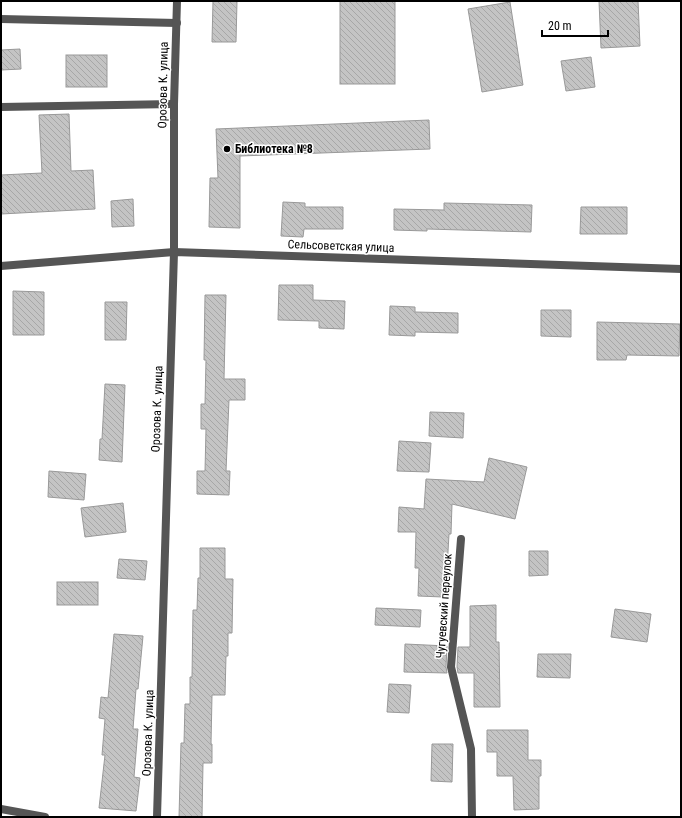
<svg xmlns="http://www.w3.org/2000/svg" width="682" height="818" font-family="'Roboto Condensed',sans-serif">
  <defs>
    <pattern id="building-back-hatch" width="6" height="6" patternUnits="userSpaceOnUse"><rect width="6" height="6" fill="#c4c4c4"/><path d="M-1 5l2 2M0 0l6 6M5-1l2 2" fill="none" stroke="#a7a7a7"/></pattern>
  </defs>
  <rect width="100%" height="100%" fill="#fff"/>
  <!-- building -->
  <g fill="url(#building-back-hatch)" stroke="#999">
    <polygon points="213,1 237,1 236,42 212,42"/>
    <rect x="340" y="1" width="55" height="83"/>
    <polygon points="599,1 638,1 640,46 601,48"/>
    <polygon points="510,2 523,85 482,92 468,9"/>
    <polygon points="20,49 21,69 1,70 1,50"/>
    <rect x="66" y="55" width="41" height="32"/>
    <polygon points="591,57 595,87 566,91 561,61"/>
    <polygon points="69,114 71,171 93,170 95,209 1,214 1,175 42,173 39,115"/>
    <polygon points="429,120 430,149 240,156 240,228 209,227 210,178 218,178 216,129"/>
    <polygon points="133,199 134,226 112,227 111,201"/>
    <polygon points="283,202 305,203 305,207 343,207 343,229 304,229 303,237 281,236"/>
    <polygon points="444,203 532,205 531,232 427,229 427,231 394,230 394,209 444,210"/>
    <polygon points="581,207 627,207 627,234 580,234"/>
    <polygon points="279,285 313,285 313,300 345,301 344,329 319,328 319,321 278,320"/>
    <polygon points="13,291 44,292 44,335 13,335"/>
    <polygon points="205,295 226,295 224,379 245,379 245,400 229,400 226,471 230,471 229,495 197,494 197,471 205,471 206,429 201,429 201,404 205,404 206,360 204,360"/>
    <polygon points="105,302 127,302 126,340 105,340"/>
    <polygon points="390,306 415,307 415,312 458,313 458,333 415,332 415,336 389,335"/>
    <polygon points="541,310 571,310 571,337 541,336"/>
    <polygon points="597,322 680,324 679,356 627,355 626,360 597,360"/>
    <polygon points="105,384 125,385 122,462 99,460 100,439 102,439"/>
    <polygon points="430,412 464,413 463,438 429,436"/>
    <polygon points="399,441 431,443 429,472 397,471"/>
    <polygon points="489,458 527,467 515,519 452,504 451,534 449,534 447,569 444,569 443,597 418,596 419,568 415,568 416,532 398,532 399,507 424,509 426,479 484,482"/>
    <polygon points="49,471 86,474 84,500 48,497"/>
    <polygon points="123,503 126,532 85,537 81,508"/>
    <polygon points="200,548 225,548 225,579 233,579 232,633 228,633 228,656 226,656 225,695 212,695 211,744 212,744 212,763 203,763 202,817 179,817 181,743 184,743 185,704 190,704 190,677 192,677 193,610 197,610 198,578 200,578"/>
    <polygon points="529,551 548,551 548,575 529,576"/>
    <polygon points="119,559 147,561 145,580 117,578"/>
    <rect x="57" y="582" width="41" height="23"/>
    <polygon points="496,605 496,642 499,642 500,707 474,707 474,673 458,673 457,667 458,647 470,647 470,606"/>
    <polygon points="376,608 421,610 420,627 375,625"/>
    <polygon points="615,609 651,614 647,642 611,637"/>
    <polygon points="114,634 143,636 138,689 136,689 133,729 138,729 134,777 140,778 136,811 99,808 105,755 102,755 105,719 99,718 101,697 108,698"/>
    <polygon points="405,644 447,646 446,667 447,673 404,672"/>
    <polygon points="538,654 571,654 570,678 537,677"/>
    <polygon points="389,684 411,685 409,713 387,712"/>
    <polygon points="487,730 528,730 528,760 541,760 541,776 539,776 539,809 514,810 513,776 497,776 497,752 487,752"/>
    <polygon points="432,744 453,744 452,782 431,781"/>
  </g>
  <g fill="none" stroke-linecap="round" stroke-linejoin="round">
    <!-- service -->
    <g stroke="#555" stroke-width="8">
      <polyline points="1,19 177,23"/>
      <polyline points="1,107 174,104"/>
    </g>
    <!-- minor -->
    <g stroke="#555" stroke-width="8">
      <polyline points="1,266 174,252 681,269"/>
      <polyline points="461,539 451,667 471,749 472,817"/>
      <polyline points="1,809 45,817"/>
      <polyline points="157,817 174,252 174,104 177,1"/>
    </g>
  </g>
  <!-- markers -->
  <circle fill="#000" stroke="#fff" stroke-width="1.5" cx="227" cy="149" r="4"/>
  <g text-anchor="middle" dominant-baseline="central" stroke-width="3" stroke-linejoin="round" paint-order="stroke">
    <!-- street labels -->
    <g font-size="12" fill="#000" stroke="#fff">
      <text transform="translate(163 85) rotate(-89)">Орозова К. улица</text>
      <text transform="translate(341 246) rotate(2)">Сельсоветская улица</text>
      <text transform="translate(157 409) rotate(-88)">Орозова К. улица</text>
      <text transform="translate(444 606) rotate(-86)">Чугуевский переулок</text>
      <text transform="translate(148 733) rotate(-88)">Орозова К. улица</text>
    </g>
    <!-- poi labels -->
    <g font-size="12" font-weight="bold" fill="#000" stroke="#fff" text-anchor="start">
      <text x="235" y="149">Библиотека №8</text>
    </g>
  </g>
  <!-- border -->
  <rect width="682" height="818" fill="none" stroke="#000000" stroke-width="4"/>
  <!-- scale -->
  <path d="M542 30v6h66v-6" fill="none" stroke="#000000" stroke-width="2"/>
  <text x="548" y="30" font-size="12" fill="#000000" stroke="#ffffff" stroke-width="3" paint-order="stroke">20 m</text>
</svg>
